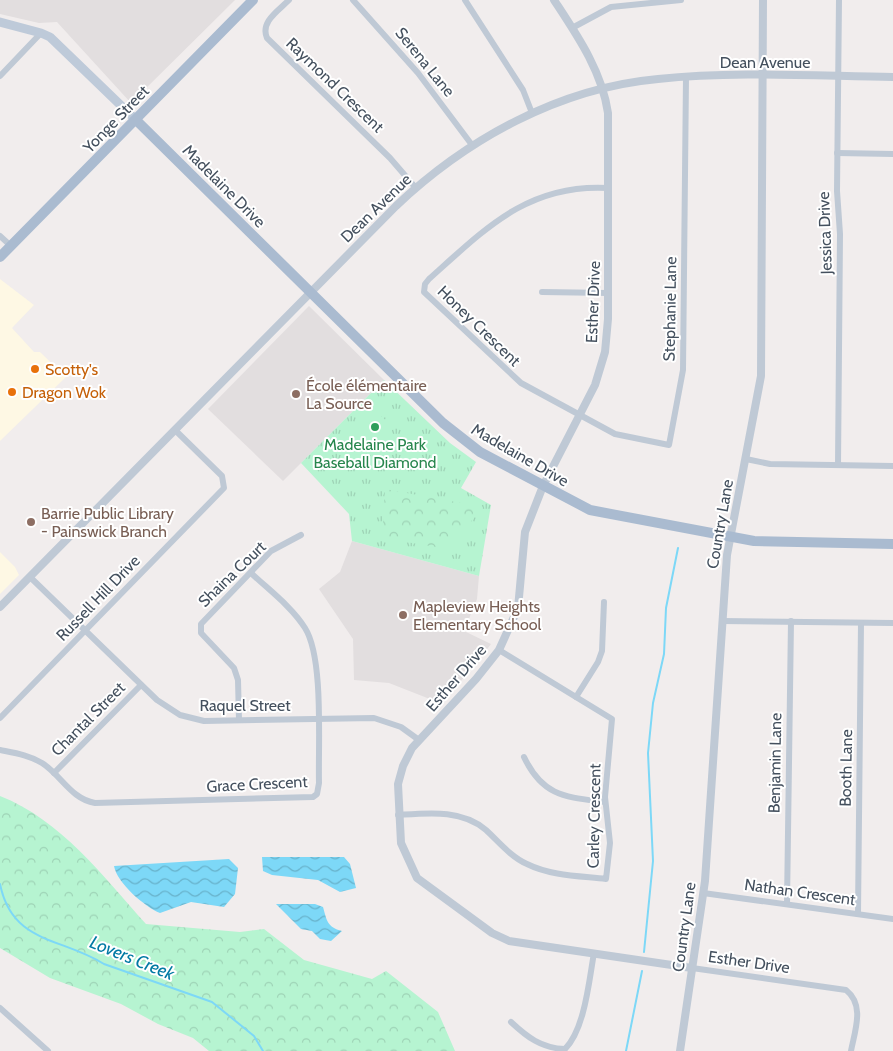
<svg xmlns="http://www.w3.org/2000/svg" width="893" height="1051" font-family="Cabin,sans-serif">
  <defs>
    <pattern id="grass-tufts" width="24" height="20" patternUnits="userSpaceOnUse" patternTransform="scale(1.25)"><rect width="24" height="20" fill="#b6f4d1"/><path d="M3 7l-1-3M5 7V3M7 7l1-3M15 17l-1-3M17 17v-4M19 17l1-3" fill="none" stroke="#9ed3b6"/></pattern>
    <pattern id="forest-crowns" width="20" height="18" patternUnits="userSpaceOnUse" patternTransform="scale(1.25)"><rect width="20" height="18" fill="#b6f4d1"/><path d="M2 6a3 3 0 1 1 6 0M12 15a3 3 0 1 1 6 0" fill="none" stroke="#9ed3b6"/></pattern>
    <pattern id="water-waves" width="16" height="10" patternUnits="userSpaceOnUse" patternTransform="scale(1.25)"><rect width="16" height="10" fill="#7dd8f7"/><path d="M0 5q4-4 8 0t8 0" fill="none" stroke="#68b2cb"/></pattern>
  </defs>
  <rect width="100%" height="100%" fill="#f1eded"/>
  <!-- commercial -->
  <g fill="#fef8e4">
    <polygon points="0,279 34,305 12,328 34,352 40,352 66,377 0,441"/>
    <polygon points="0,552 15,567 19,575 0,594"/>
  </g>
  <!-- education -->
  <g fill="#e2dedf">
    <polygon points="0,0 235,0 131,103 57,22 39,23 0,14"/>
    <polygon points="309,306 384,380 283,481 208,409"/>
    <polygon points="352,541 479,576 477,599 464,631 491,644 470,671 440,703 389,683 354,680 353,639 319,589 340,572"/>
  </g>
  <!-- grass -->
  <polygon fill="url(#grass-tufts)" points="384,380 450,443 476,462 461,488 491,505 479,576 352,541 349,514 301,463"/>
  <!-- forest -->
  <g fill="url(#forest-crowns)">
    <polygon points="385,489 483,507 448,549 382,538"/>
    <path d="M0,796C61,820 103,876 146,924L240,932L264,929L304,960L372,979L386,971L438,1012L455,1051H209L193,1038L158,1024L121,1004L50,978L0,948Z"/>
  </g>
  <!-- pitch -->
  <polygon fill="#b6f4d1" points="373,411 377,412 393,427 383,440 377,443 365,439 358,428"/>
  <!-- water -->
  <g fill="url(#water-waves)">
    <polygon points="262,857 344,857 350,864 356,888 340,892 318,880 272,875 263,871"/>
    <path d="M229,859L238,868L235,894L224,907L191,902L160,913C145,907 117,883 114,866Z"/>
    <path d="M276,904H315L323,907C327,921 327,927 342,931L331,941L320,939L312,931L301,929Z"/>
  </g>
  <g fill="none" stroke-linecap="round" stroke-linejoin="round">
    <!-- stream -->
    <g stroke="#7dd8f7" stroke-width="2">
      <path d="M0,884C12,944 61,937 104,964L212,1002L254,1036L263,1051"/>
      <polyline points="644,952 653,861 648,753 653,703 664,654 666,608 678,548"/>
      <polyline points="626,1051 642,971"/>
    </g>
    <!-- minor -->
    <g stroke="#bfc9d5" stroke-width="6">
      <path d="M289,0C278,11 260,22 267,38L390,158L415,187"/>
      <polyline points="353,0 418,73 472,145"/>
      <polyline points="465,0 523,90 532,113"/>
      <polyline points="572,28 611,7 681,0"/>
      <polyline points="0,76 41,33"/>
      <polyline points="837,153 893,154"/>
      <path d="M609,188C528,183 485,229 429,279L425,284L424,292L521,383L615,434L669,445L683,370L686,77"/>
      <polyline points="0,236 11,246"/>
      <polyline points="542,292 608,293"/>
      <polyline points="746,459 770,464 893,466"/>
      <polyline points="838,465 840,234 837,191 839,0"/>
      <polyline points="30,577 157,700 180,715 204,721 374,718 401,727 419,740"/>
      <polyline points="722,621 893,623"/>
      <polyline points="576,697 598,662 602,651 604,602"/>
      <polyline points="0,718 224,488 222,476 175,430"/>
      <polyline points="239,720 238,680 234,668 201,633 201,624 271,551 301,535"/>
      <path d="M0,750C15,753 29,755 42,763C61,775 71,799 95,803L313,797L317,794L319,783C318,745 324,658 305,628C292,607 269,590 251,573"/>
      <path d="M524,757C543,797 566,797 605,802"/>
      <polyline points="54,773 141,685"/>
      <path d="M398,815C428,813 462,809 486,830C499,842 511,857 527,864C551,876 581,876 606,879L610,843L605,797L612,719L499,650"/>
      <polyline points="703,893 893,919"/>
      <polyline points="787,904 791,621"/>
      <polyline points="858,914 861,623"/>
      <path d="M692,968L846,990C865,1005 855,1030 851,1051"/>
      <polyline points="0,1008 48,1051"/>
      <path d="M511,1022C527,1037 541,1048 565,1049C585,1029 589,980 594,953"/>
    </g>
    <!-- tertiary -->
    <g stroke="#bfc9d5" stroke-width="8">
      <path d="M554,0C577,35 602,71 608,113V319L605,352L595,385L543,486L525,532L518,608L499,650L476,679L412,748L403,766L398,784L401,843L417,878L492,933L509,941L692,968"/>
      <path d="M0,607L396,206C467,139 559,88 658,79C735,71 815,76 893,77"/>
      <polyline points="680,1051 705,881 727,555 761,376 763,0"/>
    </g>
    <!-- secondary -->
    <polyline stroke="#becad9" stroke-width="9" points="0,22 41,33 50,37 136,120"/>
    <!-- primary -->
    <g stroke="#aabbd0" stroke-width="10">
      <polyline points="136,120 443,423 480,452 590,510 754,541 893,544"/>
      <polyline points="0,257 253,0"/>
    </g>
  </g>
  <!-- markers -->
  <g fill="#e8710a" stroke="#fff" stroke-width="2">
    <circle cx="35" cy="369" r="5"/>
    <circle cx="12" cy="392" r="5"/>
  </g>
  <g fill="#8d6e63" stroke="#fff" stroke-width="2">
    <circle cx="296" cy="394" r="5"/>
    <circle cx="31" cy="522" r="5"/>
    <circle cx="403" cy="615" r="5"/>
  </g>
  <circle fill="#2e9e5b" stroke="#fff" stroke-width="2" cx="375" cy="427" r="5"/>
  <g text-anchor="middle" dominant-baseline="central" stroke-width="4" stroke-linejoin="round" paint-order="stroke">
    <!-- street labels -->
    <g font-size="16" fill="#44505e" stroke="#fff">
      <text transform="translate(425 62) rotate(51)">Serena Lane</text>
      <text x="765" y="62">Dean Avenue</text>
      <text transform="translate(335 85) rotate(44)">Raymond Crescent</text>
      <text transform="translate(116 119) rotate(-46)">Yonge Street</text>
      <text transform="translate(224 186) rotate(45)">Madelaine Drive</text>
      <text transform="translate(376 208) rotate(-44)">Dean Avenue</text>
      <text transform="translate(825 233) rotate(-92)">Jessica Drive</text>
      <text transform="translate(593 302) rotate(-88)">Esther Drive</text>
      <text transform="translate(670 309) rotate(-89)">Stephanie Lane</text>
      <text transform="translate(479 326) rotate(44)">Honey Crescent</text>
      <text transform="translate(520 455) rotate(30)">Madelaine Drive</text>
      <text transform="translate(720 524) rotate(-80)">Country Lane</text>
      <text transform="translate(232 574) rotate(-44)">Shaina Court</text>
      <text transform="translate(98 598) rotate(-46)">Russell Hill Drive</text>
      <text transform="translate(456 678) rotate(-49)">Esther Drive</text>
      <text x="245" y="705">Raquel Street</text>
      <text transform="translate(88 719) rotate(-45)">Chantal Street</text>
      <text transform="translate(775 763) rotate(-89)">Benjamin Lane</text>
      <text transform="translate(846 768) rotate(-89)">Booth Lane</text>
      <text transform="translate(257 784) rotate(-3)">Grace Crescent</text>
      <text transform="translate(594 816) rotate(-89)">Carley Crescent</text>
      <text transform="translate(800 892) rotate(8)">Nathan Crescent</text>
      <text transform="translate(684 927) rotate(-82)">Country Lane</text>
      <text transform="translate(749 962) rotate(8)">Esther Drive</text>
    </g>
    <!-- food labels -->
    <g font-size="16" fill="#c56008" stroke="#fff" text-anchor="start">
      <text x="45" y="369">Scotty's</text>
      <text x="22" y="392">Dragon Wok</text>
    </g>
    <!-- education labels -->
    <g font-size="16" fill="#785e54" stroke="#fff" text-anchor="start">
      <text x="306" y="385">École élémentaire<tspan x="306" dy="18">La Source</tspan></text>
      <text x="41" y="513">Barrie Public Library<tspan x="41" dy="18">- Painswick Branch</tspan></text>
      <text x="413" y="606">Mapleview Heights<tspan x="413" dy="18">Elementary School</tspan></text>
    </g>
    <!-- leisure labels -->
    <g font-size="16" fill="#27864d" stroke="#fff">
      <text x="375" y="444">Madelaine Park<tspan x="375" dy="18">Baseball Diamond</tspan></text>
    </g>
    <!-- water labels -->
    <g font-size="18" font-style="italic" fill="#027aa4" stroke="#fff">
      <text transform="translate(132 958) rotate(22)">Lovers Creek</text>
    </g>
  </g>
</svg>
